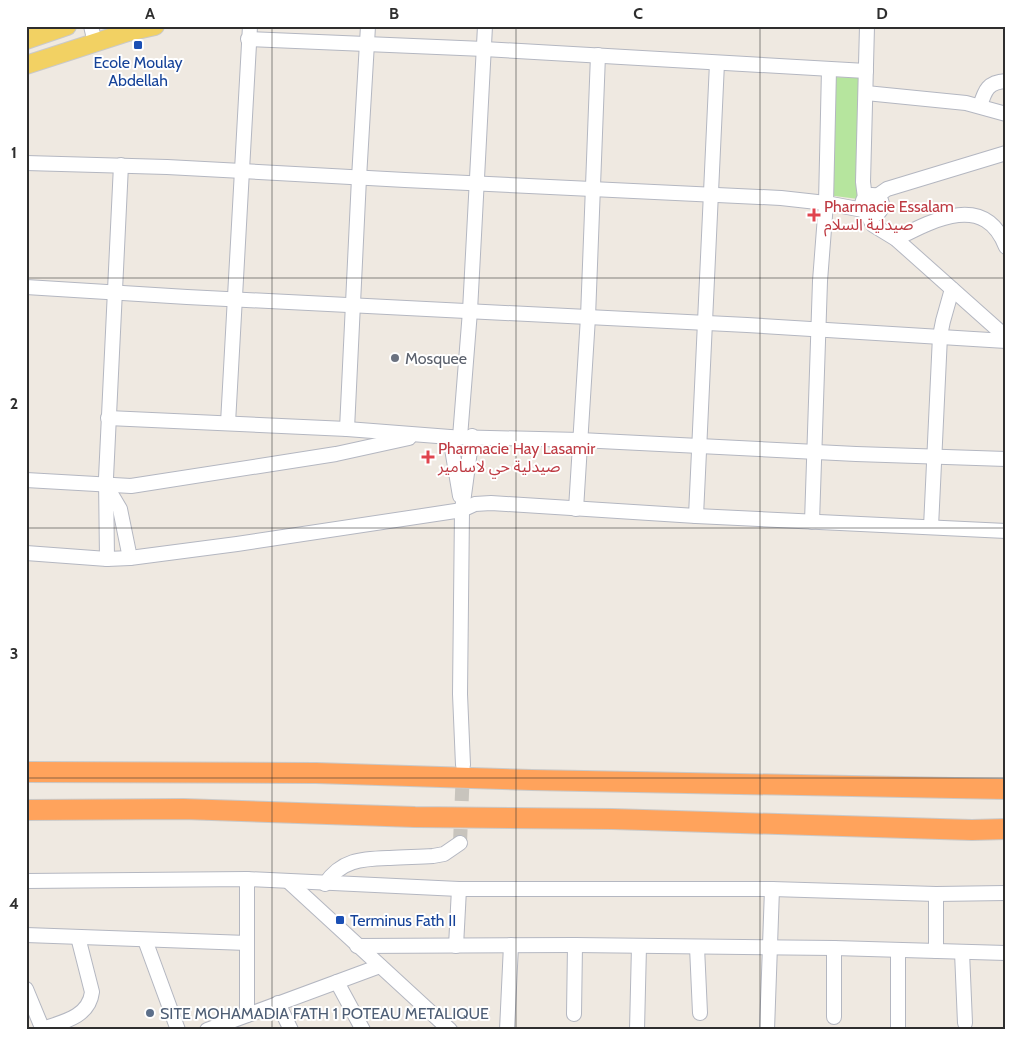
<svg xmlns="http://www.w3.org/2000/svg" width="1032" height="1056" font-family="Cabin,'Noto Sans Arabic',sans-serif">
  <rect width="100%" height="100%" fill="#efe9e1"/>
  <!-- green -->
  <polygon fill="#b6e59e" points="833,77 861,78 866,200 827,195"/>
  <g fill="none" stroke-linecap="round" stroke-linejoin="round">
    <!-- minor-tunnel -->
    <polyline stroke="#c8c4bd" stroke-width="14" stroke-dasharray="14 7" stroke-linecap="butt" points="460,843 463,769"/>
    <defs>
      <g id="minor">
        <polyline points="91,26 95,43"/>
        <polyline points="248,39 484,49 866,71"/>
        <polyline points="866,93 966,103 1006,114"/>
        <path d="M980,106C985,90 988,82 1006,81"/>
        <polyline points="26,163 167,167 405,180 781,198 826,203 863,210"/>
        <circle cx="872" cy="205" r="10"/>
        <polyline points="877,196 887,189 1006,153"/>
        <polyline points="865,198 863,182 867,26"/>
        <polyline points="867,213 873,225 896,239 1006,337"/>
        <path d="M896,239C933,220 985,192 1006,247"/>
        <polyline points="26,287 187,297 747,325 1006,341"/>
        <polyline points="108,418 347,429 450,437 580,440 856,454 1006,459"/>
        <polyline points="228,423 250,26"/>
        <polyline points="347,429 359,178 368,26"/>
        <polyline points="450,437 460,496"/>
        <polyline points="460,437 470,311 485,26"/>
        <polyline points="26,480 131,486 336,454 409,438"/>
        <polyline points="107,487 120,509 130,558"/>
        <polyline points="576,509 588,317 598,55"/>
        <polyline points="696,516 717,63"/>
        <polyline points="812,522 820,281 826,203 829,69"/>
        <polyline points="931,527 940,336 943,321 952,289"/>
        <polyline points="26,553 107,559 130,558 237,544 462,510 475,504 491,503 696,516 1006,531"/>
        <polyline points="107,559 106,478 121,165"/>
        <polyline points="463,765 460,694 462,510 472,436"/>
        <polyline points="247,879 247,1015"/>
        <polyline points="26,881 247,879 459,889 772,889 936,894 1006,893"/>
        <polyline points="288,881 450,1030"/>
        <path d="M325,884C342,859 362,859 390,858C404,857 418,857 433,856L444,854L460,843"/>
        <polyline points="936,894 936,951"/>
        <polyline points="26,935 247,943"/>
        <polyline points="145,940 178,1030"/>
        <polyline points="357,946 575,945 834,948 1006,953"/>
        <polyline points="456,946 459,889"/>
        <polyline points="697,947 700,1013"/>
        <polyline points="834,948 834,1017"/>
        <polyline points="898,950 898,1030"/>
        <polyline points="962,952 965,1023"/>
        <polyline points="337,982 363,1030"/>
        <polyline points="26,989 43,1030"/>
        <polyline points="278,1003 291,1030"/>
        <polyline points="574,1014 575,945"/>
        <path d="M42,1029C63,1022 89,1017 92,992L78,937"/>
        <polyline points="207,1030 380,966"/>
        <polyline points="507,1030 511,945"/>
        <polyline points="637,1030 639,946"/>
        <polyline points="767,1030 772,889"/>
      </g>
      <g id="major">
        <polyline points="26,40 67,26"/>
        <polyline points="26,65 128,32 155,26"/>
      </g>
      <g id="highway">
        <polyline points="26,772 316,773 532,780 1006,789"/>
        <polyline points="26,810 183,809 415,817 612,819 972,830 1006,829"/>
      </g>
    </defs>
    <!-- minor casing -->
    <use href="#minor" stroke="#b4b7c1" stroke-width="16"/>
    <!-- major casing -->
    <use href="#major" stroke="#c9c9c9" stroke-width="20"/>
    <!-- highway casing -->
    <use href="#highway" stroke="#c9c9c9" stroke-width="22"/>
    <!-- minor -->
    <use href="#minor" stroke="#fff" stroke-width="14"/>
    <!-- major -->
    <use href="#major" stroke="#f2d163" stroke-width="18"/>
    <!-- highway -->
    <use href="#highway" stroke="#ffa35c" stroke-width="20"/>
  </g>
  <!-- grid -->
  <path fill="none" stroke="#2e2e2e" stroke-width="1" stroke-opacity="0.55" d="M272,26V1030M516,26V1030M760,26V1030M26,278H1006M26,528H1006M26,778H1006"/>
  <!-- markers -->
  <g fill="#1a4fb4" stroke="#fff" stroke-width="2">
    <rect x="133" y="40" width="10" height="10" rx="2.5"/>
    <rect x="335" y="915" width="10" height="10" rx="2.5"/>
  </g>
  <g fill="#e0444e" stroke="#fff" stroke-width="2">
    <path d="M811.5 207.5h5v5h5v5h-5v5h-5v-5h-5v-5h5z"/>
    <path d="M425.5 449.5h5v5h5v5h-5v5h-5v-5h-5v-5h5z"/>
  </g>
  <circle fill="#6b7280" stroke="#fff" stroke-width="2" cx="395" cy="358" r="5"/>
  <circle fill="#5c6f8a" stroke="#fff" stroke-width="2" cx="150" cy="1013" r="5"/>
  <g text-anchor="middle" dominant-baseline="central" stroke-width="4" stroke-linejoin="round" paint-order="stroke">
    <!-- transit labels -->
    <g font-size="16" fill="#164399" stroke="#fff">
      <text x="138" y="62">Ecole Moulay<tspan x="138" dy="18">Abdellah</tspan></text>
      <text x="350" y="920" text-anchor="start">Terminus Fath II</text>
    </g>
    <!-- health labels -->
    <g font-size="16" fill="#be3a42" stroke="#fff" text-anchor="start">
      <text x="824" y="206">Pharmacie Essalam<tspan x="824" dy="18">صيدلية السلام</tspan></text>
      <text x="438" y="448">Pharmacie Hay Lasamir<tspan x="438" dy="18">صيدلية حي لاسامير</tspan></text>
    </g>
    <!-- worship labels -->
    <g font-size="16" fill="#5b616d" stroke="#fff" text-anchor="start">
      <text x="405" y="358">Mosquee</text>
    </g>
    <!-- service labels -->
    <g font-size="16" fill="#4e5e75" stroke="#fff" text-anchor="start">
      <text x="160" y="1013">SITE MOHAMADIA FATH 1 POTEAU METALIQUE</text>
    </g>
  </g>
  <!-- border -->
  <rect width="1032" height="1056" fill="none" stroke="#ffffff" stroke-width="55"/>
  <rect x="28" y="28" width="976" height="1000" fill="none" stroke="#2e2e2e" stroke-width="2"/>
  <g font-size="16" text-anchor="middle" font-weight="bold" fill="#2e2e2e">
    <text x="150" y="19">A</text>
    <text x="394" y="19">B</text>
    <text x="638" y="19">C</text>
    <text x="882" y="19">D</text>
    <text x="14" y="158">1</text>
    <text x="14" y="409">2</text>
    <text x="14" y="659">3</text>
    <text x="14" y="909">4</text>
  </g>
</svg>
